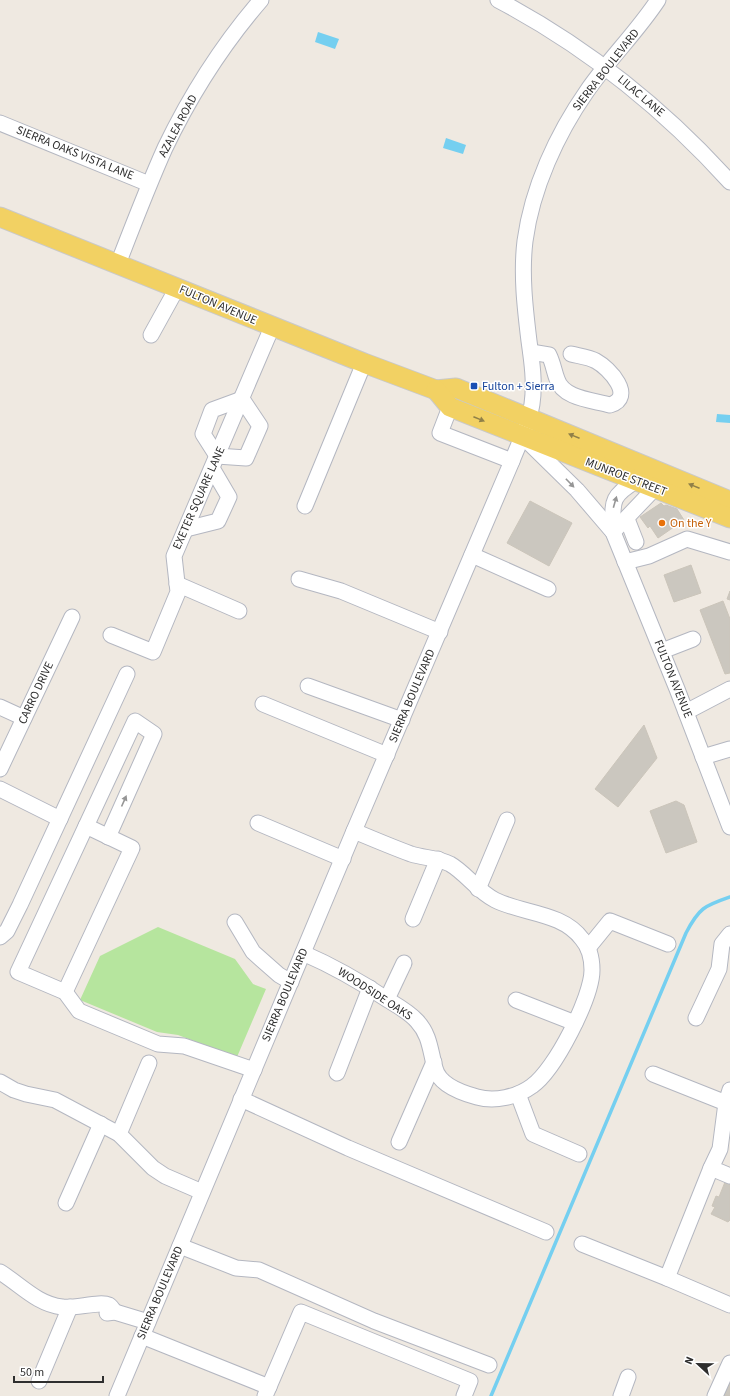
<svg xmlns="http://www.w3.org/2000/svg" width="730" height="1396" font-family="'Source Sans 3',sans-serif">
  <rect width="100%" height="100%" fill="#efe9e1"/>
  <!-- green -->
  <polygon fill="#b6e59e" points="158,927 235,959 253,984 266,989 237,1057 178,1035 157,1032 80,1000 100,956"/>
  <!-- water -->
  <g fill="#75cff0">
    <polygon points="318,32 339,39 335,49 315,42"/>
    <polygon points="446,138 466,145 463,154 443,148"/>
    <polygon points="717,414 730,415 730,423 716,422"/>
  </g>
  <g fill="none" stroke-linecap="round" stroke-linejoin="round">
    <!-- stream -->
    <path stroke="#75cff0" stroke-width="3.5" d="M491,1396L686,933C699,908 704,906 730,897"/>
  </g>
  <!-- building -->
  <g fill="#cbc7bf" stroke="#cbc5ba">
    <polygon points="530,501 572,523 549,566 507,543"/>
    <polygon points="661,503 664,506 666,505 677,509 684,520 658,538 650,526 648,528 640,517"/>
    <polygon points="691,565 701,593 674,602 664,575"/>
    <polygon points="730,591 730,600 727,599"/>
    <polygon points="723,601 730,619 730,673 725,674 700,610"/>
    <polygon points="644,725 657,758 618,807 595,789"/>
    <polygon points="676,801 684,805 697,842 666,853 650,811"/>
    <polygon points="725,1182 730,1184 730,1220 728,1222 711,1214 715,1207 712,1206 716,1196 719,1197"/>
    <polygon points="730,1382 730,1396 724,1396"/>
  </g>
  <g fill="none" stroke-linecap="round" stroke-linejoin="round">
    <defs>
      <g id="minor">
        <path d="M498,0C587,47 663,108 730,182"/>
        <polyline points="0,123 149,184"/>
        <path d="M118,264C133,225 148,186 165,148C190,96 223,44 261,0"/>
        <polyline points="151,335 177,288"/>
        <path d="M531,352L549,355C553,363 554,371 557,379C563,399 593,400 610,405C636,397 609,368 596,361C589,357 579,356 571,354"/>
        <polygon points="242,399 260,426 246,458 217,456 203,434 212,410"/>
        <polyline points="450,407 440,433 512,461"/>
        <polyline points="526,440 577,490 613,532 677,689 730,827"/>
        <polyline points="305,506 364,363"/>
        <polyline points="627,519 636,542"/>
        <polyline points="186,529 218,521 229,497 212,468"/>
        <path d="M613,532C613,503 609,497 636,481"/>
        <polyline points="613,532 655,488"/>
        <polyline points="472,555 548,589"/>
        <polyline points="625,562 649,556 687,539 730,552"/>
        <polyline points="299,579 341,591 440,632"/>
        <polyline points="177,584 239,611"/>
        <polyline points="111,635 153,652 178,592 174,556 272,327"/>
        <polyline points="662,651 693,639"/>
        <polyline points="308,686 402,720"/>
        <polyline points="263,704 387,755"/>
        <polyline points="0,707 24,718"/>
        <polyline points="686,712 730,689"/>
        <polyline points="703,757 730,749"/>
        <polyline points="0,769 72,617"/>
        <polyline points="0,789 60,819"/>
        <polyline points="258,823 343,859"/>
        <polyline points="108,837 154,734 135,721 18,972 65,992 79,1011 158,1044 184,1046 254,1070"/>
        <polyline points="478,889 507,820"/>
        <polyline points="413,919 438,859"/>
        <polyline points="235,922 253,952 279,975 291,982"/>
        <polyline points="0,937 7,931 20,905 127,674"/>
        <polyline points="588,948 610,921 668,944"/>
        <path d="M303,953C333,966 361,982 388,1000C398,1006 409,1012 417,1021C430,1035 430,1050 435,1068C439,1085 462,1093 477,1097C495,1102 517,1097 532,1086C555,1070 592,997 592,970C592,959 589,947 582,939C562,912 523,914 495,900C477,891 466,873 450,864C438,858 424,858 411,854C392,847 373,839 354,831"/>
        <polyline points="65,992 132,848 86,826"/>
        <polyline points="387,999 404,963"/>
        <polyline points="516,1000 575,1023"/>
        <polyline points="696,1018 719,969 722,944 730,934"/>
        <polyline points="337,1073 370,988"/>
        <polyline points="653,1074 726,1103"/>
        <polyline points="0,1082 14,1090 26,1094 55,1100 119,1134 153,1168 165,1176 202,1192"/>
        <polyline points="730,1090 726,1103 720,1149 711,1168 730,1176"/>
        <polyline points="518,1094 533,1134 579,1154"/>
        <polyline points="241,1099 348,1148 546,1232"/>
        <polyline points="119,1134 149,1063"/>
        <polyline points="399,1142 434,1062"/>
        <polyline points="66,1203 101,1124"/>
        <polyline points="582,1244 667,1278 711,1168"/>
        <polyline points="180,1246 236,1268 259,1270 374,1321 489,1365"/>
        <path d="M0,1272C21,1285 37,1304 62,1307C74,1309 100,1301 109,1305C111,1306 113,1310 115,1312"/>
        <polyline points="667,1278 730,1305"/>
        <polyline points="107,1313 115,1312 148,1322"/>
        <polyline points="142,1336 269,1387"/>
        <polyline points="39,1381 70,1307"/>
        <path d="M117,1396L354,831L512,461C519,443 529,424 532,404C535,383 532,362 529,341C525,308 521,274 525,241C532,188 557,134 587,91C609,59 637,32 658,0"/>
        <polyline points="265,1396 301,1312 470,1381 464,1396"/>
        <polyline points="621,1396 628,1377"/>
        <polyline points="715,1396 730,1363"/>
      </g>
      <g id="major">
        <polyline points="0,217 364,363 436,390 456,388 730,501"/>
        <polyline points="436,390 450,407 730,518"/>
      </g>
    </defs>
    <!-- minor casing -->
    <use href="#minor" stroke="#b4b7c1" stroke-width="17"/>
    <!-- major casing -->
    <use href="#major" stroke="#c9c9c9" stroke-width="21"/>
    <!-- minor -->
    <use href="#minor" stroke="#fff" stroke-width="15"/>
    <!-- major -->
    <use href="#major" stroke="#f2d163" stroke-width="19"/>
  </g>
  <!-- one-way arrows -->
  <defs><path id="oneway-solid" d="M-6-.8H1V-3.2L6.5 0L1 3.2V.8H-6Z"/></defs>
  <g fill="#908048">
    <use href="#oneway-solid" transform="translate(479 419) rotate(22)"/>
    <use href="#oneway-solid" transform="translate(574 436) rotate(-158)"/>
    <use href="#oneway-solid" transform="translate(694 486) rotate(-158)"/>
  </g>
  <g fill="#969696">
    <use href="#oneway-solid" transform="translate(570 483) rotate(46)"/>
    <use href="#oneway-solid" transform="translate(615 502) rotate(-74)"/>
    <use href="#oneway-solid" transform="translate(124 801) rotate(-66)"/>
  </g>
  <!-- markers -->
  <rect fill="#1a4fb4" stroke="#fff" stroke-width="1.5" x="470" y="382" width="8" height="8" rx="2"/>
  <circle fill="#e8710a" stroke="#fff" stroke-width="1.5" cx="662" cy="523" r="4"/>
  <g text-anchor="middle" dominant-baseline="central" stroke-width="3" stroke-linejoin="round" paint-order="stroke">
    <!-- street labels -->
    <g font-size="12" fill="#2e2e2e" stroke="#fff">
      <text transform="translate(606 70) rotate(-52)">SIERRA BOULEVARD</text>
      <text transform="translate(641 96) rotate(40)">LILAC LANE</text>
      <text transform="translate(178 126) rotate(-62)">AZALEA ROAD</text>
      <text transform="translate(75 153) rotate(22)">SIERRA OAKS VISTA LANE</text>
      <text transform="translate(218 305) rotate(23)">FULTON AVENUE</text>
      <text transform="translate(626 477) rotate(21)">MUNROE STREET</text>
      <text transform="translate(199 498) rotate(-66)">EXETER SQUARE LANE</text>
      <text transform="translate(673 679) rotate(68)">FULTON AVENUE</text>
      <text transform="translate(36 693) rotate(-65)">CARRO DRIVE</text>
      <text transform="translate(412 696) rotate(-67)">SIERRA BOULEVARD</text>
      <text transform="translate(375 994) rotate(33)">WOODSIDE OAKS</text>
      <text transform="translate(285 995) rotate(-67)">SIERRA BOULEVARD</text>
      <text transform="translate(160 1293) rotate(-67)">SIERRA BOULEVARD</text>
    </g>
    <!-- transit labels -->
    <g font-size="12" fill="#164399" stroke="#fff" text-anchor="start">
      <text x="482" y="386">Fulton + Sierra</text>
    </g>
    <!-- food labels -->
    <g font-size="12" fill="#c56008" stroke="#fff" text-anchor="start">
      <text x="670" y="523">On the Y</text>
    </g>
  </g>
  <!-- north arrow -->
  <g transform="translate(698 1364) rotate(292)" stroke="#ffffff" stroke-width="3" paint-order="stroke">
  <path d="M0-3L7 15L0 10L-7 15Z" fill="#2e2e2e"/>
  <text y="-6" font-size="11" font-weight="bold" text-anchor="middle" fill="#2e2e2e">N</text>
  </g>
  <!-- scale -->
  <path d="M14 1376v6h89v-6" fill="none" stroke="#2e2e2e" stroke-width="2"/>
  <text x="20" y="1376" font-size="12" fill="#2e2e2e" stroke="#ffffff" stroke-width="3" paint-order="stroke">50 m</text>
</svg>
